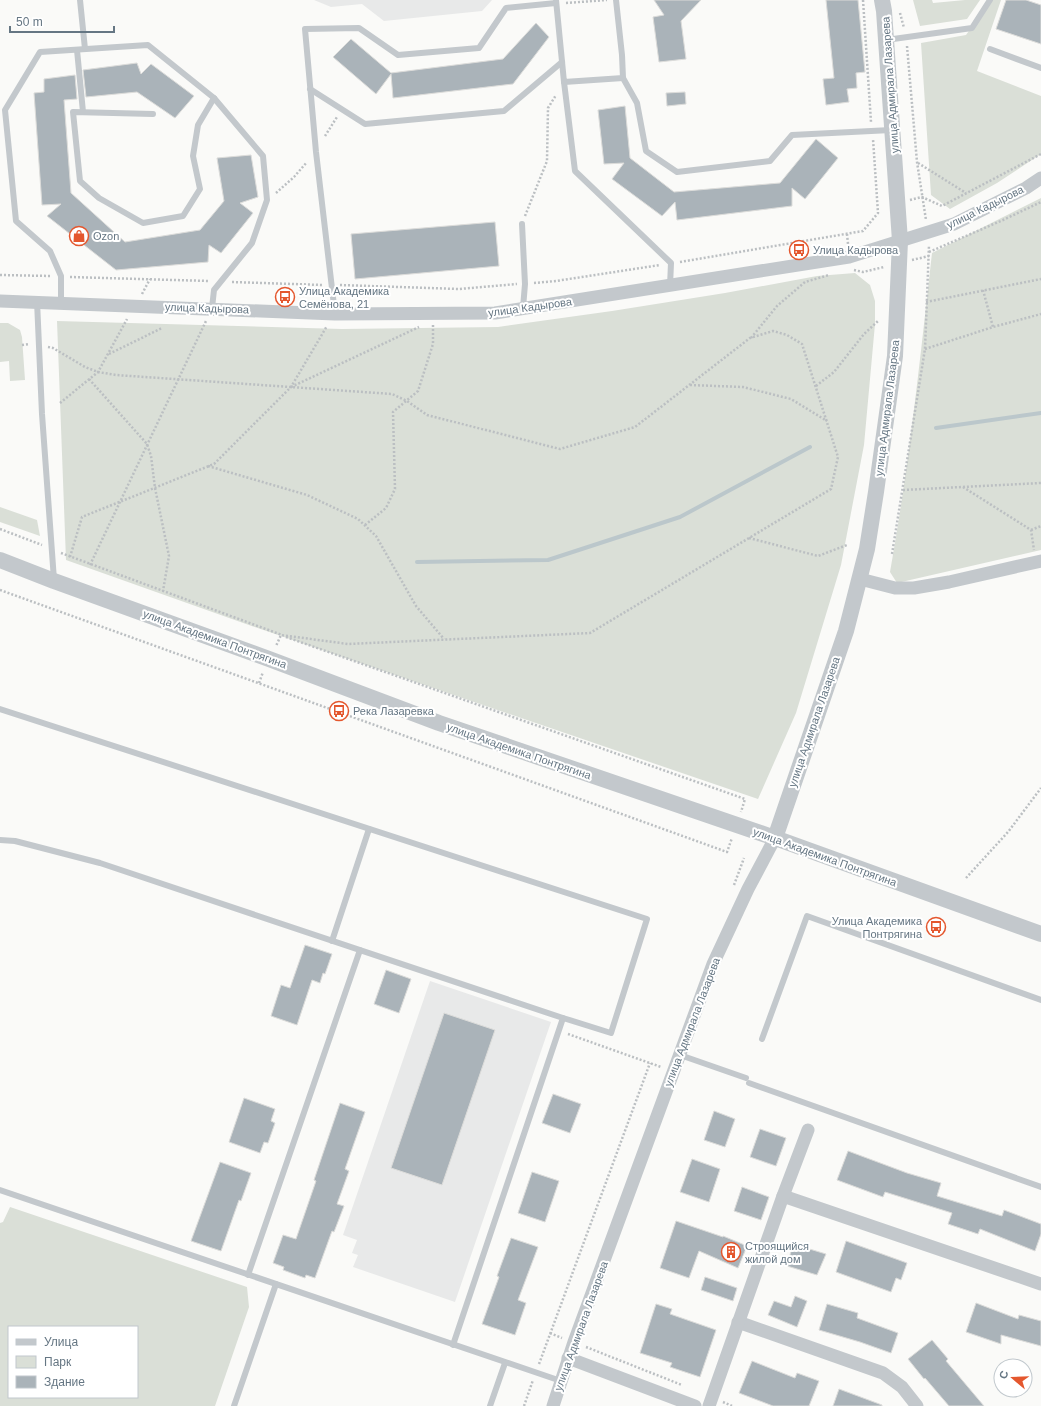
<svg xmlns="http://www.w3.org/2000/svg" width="1041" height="1406" font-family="Helvetica,sans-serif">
  <rect width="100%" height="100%" fill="#fafaf8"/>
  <!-- built -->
  <g fill="#e8e9e9">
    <polygon points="314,0 492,0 482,11 384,21 362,4 331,7"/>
    <polygon points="430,981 551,1022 455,1302 353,1267 358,1255 352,1253 357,1240 343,1235"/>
  </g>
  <!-- green -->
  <g fill="#dadfd7" fill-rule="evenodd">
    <polygon points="913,0 932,0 933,3 965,0 980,0 967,19 920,26"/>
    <polygon points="991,0 1001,0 977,71 1041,96 1041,154 997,183 950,209 931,195 921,43 966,35"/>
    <path d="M1041,198V550L897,583L890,572C909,467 920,359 932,253Z"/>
    <polygon points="855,273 870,285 875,301 875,324 864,445 841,565 796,713 758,799 246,624 66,560 57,321 342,329 498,327 612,311 725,293 817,276"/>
    <polygon points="0,323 8,323 20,330 22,337 25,380 10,381 9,361 0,362"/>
    <polygon points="0,507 37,520 40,536 0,522"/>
    <path d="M10,1207L247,1287L249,1307L215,1406H0V1223L3,1222ZM9,1327H137V1397H9Z"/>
  </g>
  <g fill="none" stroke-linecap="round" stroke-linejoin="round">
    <!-- stream -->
    <g stroke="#bbc7cb" stroke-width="4">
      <polyline points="936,428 1041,413"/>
      <polyline points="417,562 548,560 680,517 810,447"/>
    </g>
  </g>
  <!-- building -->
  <g fill="#aab3b9" stroke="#dcdcda">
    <polygon points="654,0 701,0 681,21 686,59 659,62 653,17 664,15"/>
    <polygon points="826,0 858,0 865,72 856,73 857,88 847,89 849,102 826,105 823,79 834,78"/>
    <polygon points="1006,0 1026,0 1041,5 1041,44 996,29"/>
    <polygon points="536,23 549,37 513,84 393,98 391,74 376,94 333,57 351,39 391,73 503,59"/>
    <polygon points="137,63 141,74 151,64 194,96 175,118 137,92 86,97 83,70"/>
    <polygon points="75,75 77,99 64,100 71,193 125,242 200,230 224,201 217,158 251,155 258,197 240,203 253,213 221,253 209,245 208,262 116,270 47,216 61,204 42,205 34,93 44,92 44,79"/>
    <polygon points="685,92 686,104 667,106 666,93"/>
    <polygon points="625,106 630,158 674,192 780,183 816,139 838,158 805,199 792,188 792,206 677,220 675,202 662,216 612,179 624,163 604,164 598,110"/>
    <polygon points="495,222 499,266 355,279 351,234"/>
    <polygon points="305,945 332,954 325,974 323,973 320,983 312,980 297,1025 271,1016 281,985 290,988"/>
    <polygon points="386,970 411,979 399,1013 374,1004"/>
    <polygon points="444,1013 495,1030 442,1185 391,1168"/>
    <polygon points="553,1094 581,1104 570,1133 542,1123"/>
    <polygon points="244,1098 275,1109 271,1121 275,1123 268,1143 264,1142 260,1153 229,1142"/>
    <polygon points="340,1103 365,1112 345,1169 349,1171 337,1204 344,1206 334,1232 332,1231 315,1278 306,1275 305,1278 283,1270 284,1267 273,1263 283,1235 296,1239 316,1181 314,1180"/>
    <polygon points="714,1111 735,1119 725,1147 704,1140"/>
    <polygon points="760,1129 786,1138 776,1166 750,1157"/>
    <polygon points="848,1151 907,1173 941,1183 937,1196 1002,1216 1004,1210 1041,1224 1041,1234 1035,1251 980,1229 978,1234 948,1224 952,1213 885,1192 883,1197 837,1180"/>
    <polygon points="692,1159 720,1169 709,1202 680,1192"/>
    <polygon points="220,1162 251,1173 241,1201 239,1200 221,1251 191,1241"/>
    <polygon points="532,1172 559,1181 545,1222 518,1213"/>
    <polygon points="742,1187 769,1197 761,1220 734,1211"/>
    <polygon points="676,1221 723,1237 723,1236 747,1246 738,1268 699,1251 689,1278 660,1268"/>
    <polygon points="511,1238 538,1247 518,1300 526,1303 515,1335 482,1324 499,1277 497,1276"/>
    <polygon points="846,1241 907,1263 901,1280 896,1278 891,1292 836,1272"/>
    <polygon points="793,1244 826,1254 817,1275 787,1266"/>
    <polygon points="705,1277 737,1288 733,1301 701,1290"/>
    <polygon points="795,1296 807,1301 797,1327 768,1315 774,1301 791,1307"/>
    <polygon points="976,1303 1018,1319 1019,1315 1041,1321 1041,1346 1001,1335 1001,1344 966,1332"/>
    <polygon points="656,1304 672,1309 670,1314 716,1330 700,1377 670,1367 672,1363 640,1353"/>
    <polygon points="827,1304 858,1313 857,1318 898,1333 891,1353 860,1342 819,1330"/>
    <polygon points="932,1340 948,1359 946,1361 984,1406 949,1406 925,1378 924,1379 908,1359"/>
    <polygon points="752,1361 795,1378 797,1373 819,1381 809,1406 773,1406 739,1393"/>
    <polygon points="839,1389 882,1405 882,1406 833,1406"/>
  </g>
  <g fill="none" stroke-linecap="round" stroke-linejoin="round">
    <!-- path -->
    <g stroke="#bbbfc2" stroke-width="2.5" stroke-dasharray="2 2" stroke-linecap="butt">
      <polyline points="863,0 871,122"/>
      <polyline points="566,3 607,0"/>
      <polyline points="900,13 904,28"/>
      <polyline points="907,46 917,162 926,220"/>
      <polyline points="325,136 337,117"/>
      <polyline points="918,163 966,193"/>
      <polyline points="276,193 294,177 307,162"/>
      <polyline points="910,200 922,197 942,206 1041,154"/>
      <polyline points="525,216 547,161 548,108 556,95"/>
      <polyline points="847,234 848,244"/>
      <polyline points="929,252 1003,220 1041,202"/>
      <polyline points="912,260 929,256"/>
      <polyline points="680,262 863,231 878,213 873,139"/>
      <polyline points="854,270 863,272 884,267"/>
      <polyline points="0,275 51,276"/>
      <polyline points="70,277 209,281"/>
      <polyline points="232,282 323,285"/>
      <polyline points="534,283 556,281 660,265"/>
      <polyline points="340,285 459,289 517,284"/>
      <polyline points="983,290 993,327"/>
      <polyline points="142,294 150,279"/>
      <polyline points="926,302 1041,279"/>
      <polyline points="751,338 777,306 805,282 829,275"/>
      <polyline points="22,345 29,344"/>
      <polyline points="48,347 53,348 85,367 98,372 116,375 392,394 407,401 427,415 560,449 635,427 750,338 773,331 787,335 802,344 838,457 831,489 590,633 348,644 281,635 276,646"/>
      <polyline points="925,349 993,327 1041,314"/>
      <polyline points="109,354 162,328"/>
      <polyline points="89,379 147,444 151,456 155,488 169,556 163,591"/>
      <polyline points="690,385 743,387 791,399 827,421"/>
      <polyline points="816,386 834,372 864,334 878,321"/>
      <polyline points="291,387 419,327"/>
      <polyline points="60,403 98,372 127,319"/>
      <polyline points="208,466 307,495 358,519 376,536 416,606 444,639"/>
      <polyline points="963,487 1031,530 1034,550"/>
      <polyline points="903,490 1041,483"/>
      <polyline points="365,525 386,508 395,489 393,412 418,391 433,344 433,325"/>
      <polyline points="0,529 42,545"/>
      <polyline points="1031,530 1041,526"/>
      <polyline points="749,538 818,556 847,545"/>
      <polyline points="61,553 282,635"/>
      <polyline points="892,554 925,349 929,245"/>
      <polyline points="70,557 82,517 214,464 291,387 327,326"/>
      <polyline points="90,565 206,321"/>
      <polyline points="0,590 727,852 732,838"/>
      <polyline points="286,637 745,799 741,812"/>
      <polyline points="259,683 263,672"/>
      <polyline points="966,878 1008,832 1041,788"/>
      <polyline points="734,885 744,858"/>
      <polyline points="568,1034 661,1067"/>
      <polyline points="550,1333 562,1338"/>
      <polyline points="586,1347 682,1385"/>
      <polyline points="539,1364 650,1063"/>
      <polyline points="723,1402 732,1406"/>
      <polyline points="524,1406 533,1380"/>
    </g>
    <!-- service -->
    <g stroke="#c3c8cc" stroke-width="6">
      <polyline points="80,0 85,49"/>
      <polyline points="556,0 564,82 623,78 622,55 616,0"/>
      <polyline points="886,40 972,28 990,0"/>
      <polyline points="990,49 1041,68"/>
      <polyline points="77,50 83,112"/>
      <polyline points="623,78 637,103 646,151 677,172 770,161 792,135 891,130"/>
      <polyline points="564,82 575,171 671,263 670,286"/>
      <polyline points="310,89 365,124 504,111 562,62"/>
      <polyline points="153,114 73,112 80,181 99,198 143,223 183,216 200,189 193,156 198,125 214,98"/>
      <polyline points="522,224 525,284 523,308"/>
      <polyline points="37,301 42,414 54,580"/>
      <polyline points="61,303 61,276 50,251 16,221 5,110 40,52 148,45 214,98 263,156 267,200 252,243 214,290 212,308"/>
      <polyline points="335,314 316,152 305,29 359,28 398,55 479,48 506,8 556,3"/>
      <polyline points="0,709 647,919 611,1033 563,1018"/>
      <polyline points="0,840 15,841 100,863 563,1018 453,1345"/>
      <polyline points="332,941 369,829"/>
      <polyline points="762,1039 807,916 1041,1000"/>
      <polyline points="680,1055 746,1078"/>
      <polyline points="749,1083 1041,1187"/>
      <polyline points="0,1190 561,1381"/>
      <polyline points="248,1275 360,950"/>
      <polyline points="234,1406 276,1284"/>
      <polyline points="490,1406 505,1363"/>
    </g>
    <!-- minor -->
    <g stroke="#c3c8cc" stroke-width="13">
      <polyline points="0,301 335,314 495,313 849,257 954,224 1026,188 1041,178"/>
      <polyline points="860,579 895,588 914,588 949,582 1041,561"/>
      <polyline points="783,1196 1041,1284"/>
      <polyline points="738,1322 883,1373 902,1387 917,1406"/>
      <polyline points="568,1358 695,1406"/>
      <polyline points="553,1406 574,1342 713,964 748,889 775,838"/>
      <polyline points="709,1406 783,1196 808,1130"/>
    </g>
    <!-- tertiary -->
    <g stroke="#c3c8cc" stroke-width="16">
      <polyline points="0,560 54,581 269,659 439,723 775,838 1041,934"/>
      <polyline points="775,838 846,631 867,549 876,492 895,356 900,241 884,11 882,0"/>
    </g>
  </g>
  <!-- icons -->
  <defs>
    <symbol id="shop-ring" viewBox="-11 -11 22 22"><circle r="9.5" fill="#fff" stroke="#e4572e" stroke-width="1.5"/><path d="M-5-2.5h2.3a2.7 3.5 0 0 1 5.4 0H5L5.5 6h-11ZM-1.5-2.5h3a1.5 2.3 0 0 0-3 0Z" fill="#e4572e"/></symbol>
    <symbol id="bus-ring" viewBox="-11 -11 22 22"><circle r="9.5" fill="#fff" stroke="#e4572e" stroke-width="1.5"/><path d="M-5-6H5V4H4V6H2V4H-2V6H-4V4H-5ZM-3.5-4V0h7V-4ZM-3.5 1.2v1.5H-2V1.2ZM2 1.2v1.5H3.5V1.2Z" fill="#e4572e"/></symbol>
    <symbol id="building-ring" viewBox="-11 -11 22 22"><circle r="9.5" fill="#fff" stroke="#e4572e" stroke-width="1.5"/><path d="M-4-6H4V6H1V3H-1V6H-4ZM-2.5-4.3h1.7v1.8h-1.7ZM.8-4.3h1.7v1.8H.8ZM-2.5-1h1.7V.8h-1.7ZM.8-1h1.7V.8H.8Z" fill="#e4572e"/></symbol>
  </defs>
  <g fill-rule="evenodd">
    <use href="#shop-ring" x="68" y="225" width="22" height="22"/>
    <use href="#bus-ring" x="788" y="239" width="22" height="22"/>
    <use href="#bus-ring" x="274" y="286" width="22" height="22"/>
    <use href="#bus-ring" x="328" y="700" width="22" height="22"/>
    <use href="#bus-ring" x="925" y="916" width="22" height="22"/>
    <use href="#building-ring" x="720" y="1241" width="22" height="22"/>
  </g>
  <g text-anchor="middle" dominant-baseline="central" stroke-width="4" stroke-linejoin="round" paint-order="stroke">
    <!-- street labels -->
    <g font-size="11" fill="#657683" stroke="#fff">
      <text transform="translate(890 85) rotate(-94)">улица Адмирала Лазарева</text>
      <text transform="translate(985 207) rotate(-26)">улица Кадырова</text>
      <text transform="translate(530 307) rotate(-8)">улица Кадырова</text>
      <text transform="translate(207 308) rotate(2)">улица Кадырова</text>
      <text transform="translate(887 408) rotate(-83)">улица Адмирала Лазарева</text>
      <text transform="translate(215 639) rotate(20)">улица Академика Понтрягина</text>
      <text transform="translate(814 722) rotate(-71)">улица Адмирала Лазарева</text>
      <text transform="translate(519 751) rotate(19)">улица Академика Понтрягина</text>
      <text transform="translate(825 857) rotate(20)">улица Академика Понтрягина</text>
      <text transform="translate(692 1022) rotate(-69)">улица Адмирала Лазарева</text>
      <text transform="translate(581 1326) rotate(-70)">улица Адмирала Лазарева</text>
    </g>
    <!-- poi labels -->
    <g font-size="11" fill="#657683" stroke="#fff" text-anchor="start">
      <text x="93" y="236">Ozon</text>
      <text x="813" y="250">Улица Кадырова</text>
      <text x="299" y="291">Улица Академика<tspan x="299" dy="13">Семёнова, 21</tspan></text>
      <text x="353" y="711">Река Лазаревка</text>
      <text x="922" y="921" text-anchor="end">Улица Академика<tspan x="922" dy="13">Понтрягина</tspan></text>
      <text x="745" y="1246">Строящийся<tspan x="745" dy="13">жилой дом</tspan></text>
    </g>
  </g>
  <!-- legend -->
  <rect x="8" y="1326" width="130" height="72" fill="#ffffff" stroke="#c1c8cd"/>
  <rect x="16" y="1339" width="20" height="6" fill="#c3c8cc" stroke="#c1c8cd"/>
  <text x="44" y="1346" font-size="12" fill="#657683">Улица</text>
  <rect x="16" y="1356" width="20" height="12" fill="#dadfd7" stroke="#c1c8cd"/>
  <text x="44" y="1366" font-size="12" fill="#657683">Парк</text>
  <rect x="16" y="1376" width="20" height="12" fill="#aab3b9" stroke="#c1c8cd"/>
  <text x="44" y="1386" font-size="12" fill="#657683">Здание</text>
  <!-- north arrow -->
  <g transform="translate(1013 1378) rotate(289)"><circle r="19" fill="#ffffff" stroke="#c1c8cd"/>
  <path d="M0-3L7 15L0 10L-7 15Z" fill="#e4572e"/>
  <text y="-6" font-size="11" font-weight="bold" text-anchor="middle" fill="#657683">С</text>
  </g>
  <!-- scale -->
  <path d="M10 26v6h104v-6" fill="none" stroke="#657683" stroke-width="2"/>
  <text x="16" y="26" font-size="12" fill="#657683" stroke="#ffffff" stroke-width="3" paint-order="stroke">50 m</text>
</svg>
